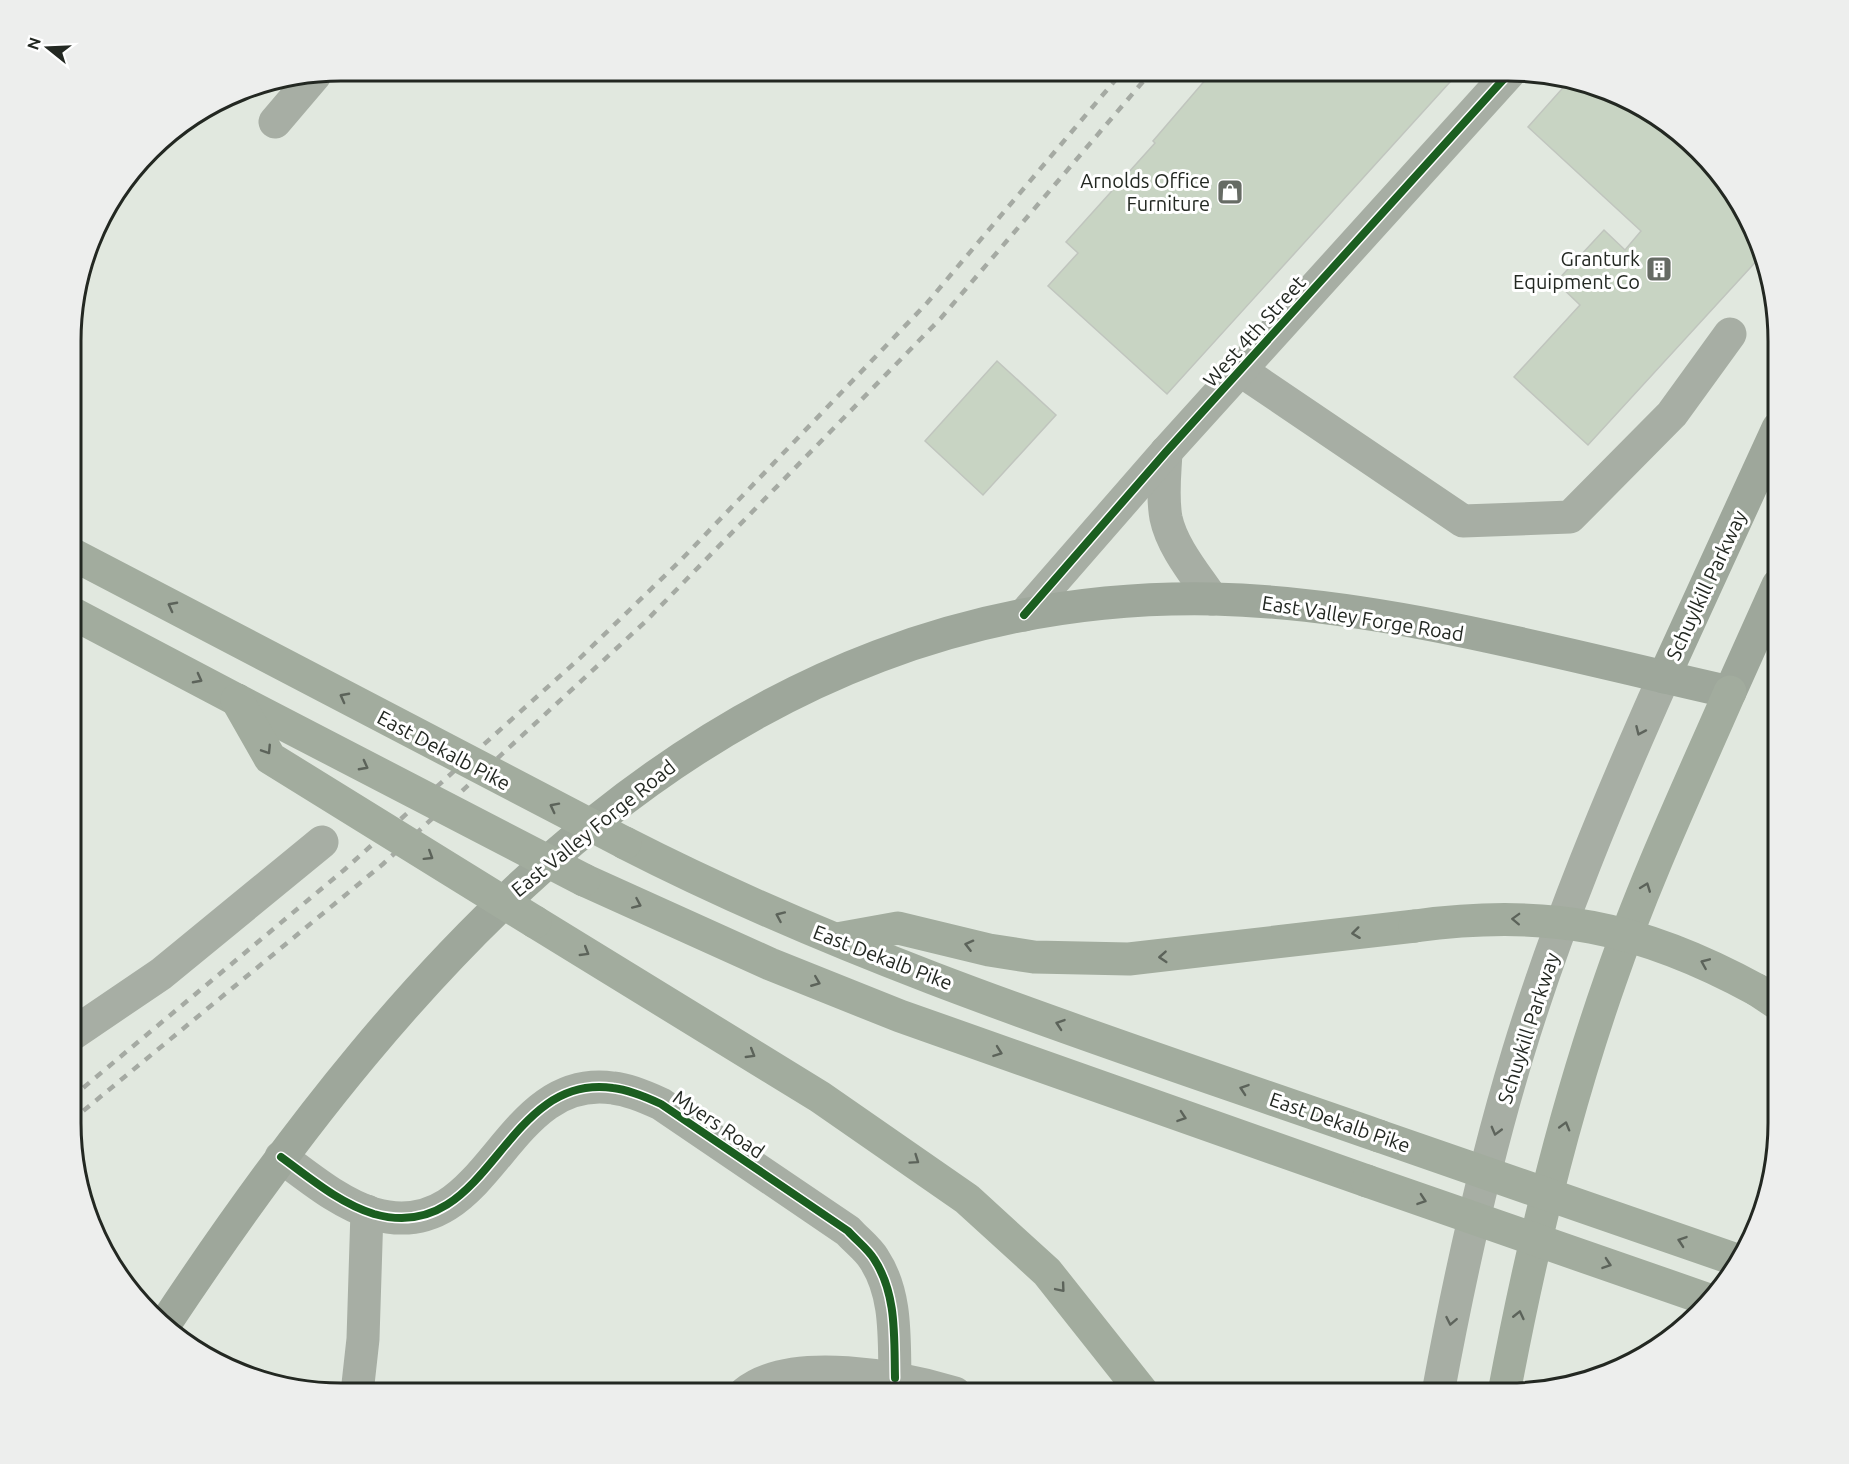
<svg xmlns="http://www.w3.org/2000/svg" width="1849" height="1464" font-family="Ubuntu,sans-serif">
  <rect width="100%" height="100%" fill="#e1e8df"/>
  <!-- building -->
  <g fill="#c8d4c3" stroke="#c0c5be" stroke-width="1.5">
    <polygon points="1213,71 1460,71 1167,394 1048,286 1078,253 1066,242 1155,143 1153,141"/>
    <polygon points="1569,81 1612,91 1686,138 1758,237 1761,256 1588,445 1514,377 1580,305 1556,282 1604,230 1625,250 1641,231 1528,127"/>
    <polygon points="997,361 1056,415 983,495 925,441"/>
  </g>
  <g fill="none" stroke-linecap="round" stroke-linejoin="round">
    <!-- minor -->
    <g stroke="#a7aea4" stroke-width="33">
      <polyline points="275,122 315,75"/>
      <polyline points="1240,370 1463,521 1570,517 1672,414 1730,334"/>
      <path d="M1166,452C1165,474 1162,496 1166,518C1172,547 1196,575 1212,599"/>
      <polyline points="1024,615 1166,452 1511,71"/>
      <polyline points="71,1035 161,974 322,842"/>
      <path d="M281,1157C310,1178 339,1203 374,1214C491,1247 501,1072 613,1088C630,1090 646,1097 661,1104L848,1231C856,1240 868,1249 874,1259C897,1294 894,1337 895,1378"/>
      <polyline points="357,1393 363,1339 367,1211"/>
      <path d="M745,1393C791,1355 902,1377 955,1393"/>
      <path d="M1438,1393C1459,1279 1484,1165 1518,1053C1557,925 1609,800 1664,677"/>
    </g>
    <!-- major -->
    <g stroke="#9ea79b" stroke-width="33">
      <polyline points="1664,677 1778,428"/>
      <path d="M163,1327C410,954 726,589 1214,599C1383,603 1564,655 1730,692L1778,585"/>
    </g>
    <!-- highway -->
    <g stroke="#a2ac9e" stroke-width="33">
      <polyline points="72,613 237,700"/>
      <path d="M625,843C865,966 1125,1047 1379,1136"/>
      <polyline points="584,880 770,964 900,1016 1367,1181"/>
      <polyline points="535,922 820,1097 967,1199 1047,1272 1143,1393"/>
      <polyline points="837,939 898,928 989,950 1034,957 1129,959 1415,926"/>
      <polyline points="1757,990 1778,1004"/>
      <path d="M1504,1393C1530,1254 1563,1115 1610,981C1644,882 1688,788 1730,692"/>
    </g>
    <!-- rail -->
    <g stroke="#a5aaa3" stroke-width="4.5" stroke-dasharray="8 8" stroke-linecap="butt">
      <polyline points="71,1098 344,870 580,658 681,560 927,303 1123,71"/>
      <polyline points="71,1121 383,864 645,622 941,318 1152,71"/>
    </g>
    <!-- highway-bridge -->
    <g stroke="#a2ac9e" stroke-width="33">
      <polyline points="72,554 625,843"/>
      <polyline points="237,700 584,880"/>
      <polyline points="237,700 270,758 535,922"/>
      <path d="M1415,926C1547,908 1640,926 1757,990"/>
      <polyline points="1379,1136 1737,1260"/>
      <polyline points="1367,1181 1712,1301"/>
    </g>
    <defs>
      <g id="cycleway">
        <polyline points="1024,615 1166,452 1511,71"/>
        <path d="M281,1157C310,1178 339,1203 374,1214C491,1247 501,1072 613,1088C630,1090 646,1097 661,1104L848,1231C856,1240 868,1249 874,1259C897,1294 894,1337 895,1378"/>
      </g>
    </defs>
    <!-- cycleway casing -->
    <use href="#cycleway" stroke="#fff" stroke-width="11"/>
    <!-- cycleway -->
    <use href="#cycleway" stroke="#1b5e20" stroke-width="8"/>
  </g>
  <!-- one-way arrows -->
  <defs><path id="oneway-chevron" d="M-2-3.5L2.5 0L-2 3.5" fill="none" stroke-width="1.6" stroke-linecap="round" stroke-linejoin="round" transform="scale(1.5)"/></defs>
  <g stroke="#5c635a">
    <use href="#oneway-chevron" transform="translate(172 606) rotate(-152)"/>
    <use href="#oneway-chevron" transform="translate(198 679) rotate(28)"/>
    <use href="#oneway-chevron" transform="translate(344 697) rotate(-152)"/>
    <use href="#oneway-chevron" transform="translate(267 750) rotate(57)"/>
    <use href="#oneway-chevron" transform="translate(364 766) rotate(28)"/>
    <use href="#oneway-chevron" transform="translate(554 807) rotate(-153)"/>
    <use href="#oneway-chevron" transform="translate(429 856) rotate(32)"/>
    <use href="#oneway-chevron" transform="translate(1646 887) rotate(-69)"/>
    <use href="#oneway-chevron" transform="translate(637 904) rotate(24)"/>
    <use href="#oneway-chevron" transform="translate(780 916) rotate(-156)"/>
    <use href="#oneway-chevron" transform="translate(1516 919) rotate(-178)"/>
    <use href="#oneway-chevron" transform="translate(1356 933) rotate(173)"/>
    <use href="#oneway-chevron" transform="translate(969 945) rotate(-166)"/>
    <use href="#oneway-chevron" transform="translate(585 952) rotate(31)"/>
    <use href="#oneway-chevron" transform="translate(1163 957) rotate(176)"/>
    <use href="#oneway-chevron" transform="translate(1705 963) rotate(-157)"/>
    <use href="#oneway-chevron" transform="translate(816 982) rotate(22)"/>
    <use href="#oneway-chevron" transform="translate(1060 1024) rotate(-161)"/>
    <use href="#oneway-chevron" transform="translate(998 1052) rotate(20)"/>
    <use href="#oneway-chevron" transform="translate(751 1054) rotate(31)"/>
    <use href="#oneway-chevron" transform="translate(1244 1089) rotate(-161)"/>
    <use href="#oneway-chevron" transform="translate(1182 1117) rotate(19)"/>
    <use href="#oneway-chevron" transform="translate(1565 1126) rotate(-74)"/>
    <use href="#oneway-chevron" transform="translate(915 1160) rotate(35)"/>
    <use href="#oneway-chevron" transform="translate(1422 1200) rotate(19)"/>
    <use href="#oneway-chevron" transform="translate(1682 1241) rotate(-161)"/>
    <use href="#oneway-chevron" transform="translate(1607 1264) rotate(19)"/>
    <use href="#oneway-chevron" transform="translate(1061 1288) rotate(50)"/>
    <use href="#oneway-chevron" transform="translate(1519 1315) rotate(-77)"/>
  </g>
  <g stroke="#5e645c">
    <use href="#oneway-chevron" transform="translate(1640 731) rotate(114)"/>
    <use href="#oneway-chevron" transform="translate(1496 1131) rotate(105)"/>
    <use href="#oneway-chevron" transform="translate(1451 1321) rotate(101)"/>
  </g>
  <!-- icons -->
  <defs>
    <symbol id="shop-square" viewBox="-11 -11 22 22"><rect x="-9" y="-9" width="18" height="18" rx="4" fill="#666b64" stroke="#fff"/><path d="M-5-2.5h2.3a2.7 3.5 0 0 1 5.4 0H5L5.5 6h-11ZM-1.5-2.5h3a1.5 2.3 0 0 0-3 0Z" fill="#fff"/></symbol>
    <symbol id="building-square" viewBox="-11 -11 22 22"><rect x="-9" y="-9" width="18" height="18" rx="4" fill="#666b64" stroke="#fff"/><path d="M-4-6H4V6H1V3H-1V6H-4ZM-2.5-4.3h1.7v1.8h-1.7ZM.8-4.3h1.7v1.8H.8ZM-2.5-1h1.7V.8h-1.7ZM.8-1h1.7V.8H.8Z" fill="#fff"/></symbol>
  </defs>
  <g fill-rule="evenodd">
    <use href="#shop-square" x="1215" y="177" width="30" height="30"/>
    <use href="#building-square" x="1644" y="254" width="30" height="30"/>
  </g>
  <g text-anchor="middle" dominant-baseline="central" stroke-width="6" stroke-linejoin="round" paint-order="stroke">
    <!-- poi labels -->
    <g font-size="20" fill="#232822" stroke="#fff" text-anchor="end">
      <text x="1210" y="180">Arnolds Office<tspan x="1210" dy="23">Furniture</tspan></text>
      <text x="1640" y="258">Granturk<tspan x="1640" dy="23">Equipment Co</tspan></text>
    </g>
    <!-- street labels -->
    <g font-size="20" fill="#232822" stroke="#fff">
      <text transform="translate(1254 331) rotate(-48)">West 4th Street</text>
      <text transform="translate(1706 585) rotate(-65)">Schuylkill Parkway</text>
      <text transform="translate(1363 618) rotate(9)">East Valley Forge Road</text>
      <text transform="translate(444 750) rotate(28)">East Dekalb Pike</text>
      <text transform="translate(593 828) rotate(-39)">East Valley Forge Road</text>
      <text transform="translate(883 957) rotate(21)">East Dekalb Pike</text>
      <text transform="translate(1528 1028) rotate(-72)">Schuykill Parkway</text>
      <text transform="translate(1340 1122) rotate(19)">East Dekalb Pike</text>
      <text transform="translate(719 1124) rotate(34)">Myers Road</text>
    </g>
  </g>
  <!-- crop -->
  <path d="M0 0H1849V1464H0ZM341 81H1508A260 260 0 0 1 1768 341V1123A260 260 0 0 1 1508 1383H341A260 260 0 0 1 81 1123V341A260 260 0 0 1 341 81Z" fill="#edeeed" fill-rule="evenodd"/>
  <path fill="none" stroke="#232822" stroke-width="3" d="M341 81H1508A260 260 0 0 1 1768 341V1123A260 260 0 0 1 1508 1383H341A260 260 0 0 1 81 1123V341A260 260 0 0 1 341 81Z"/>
  <!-- north arrow -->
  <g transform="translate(48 48) rotate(288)" stroke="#ffffff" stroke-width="4.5" paint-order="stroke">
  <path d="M0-4.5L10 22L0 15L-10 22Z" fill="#232822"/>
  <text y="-9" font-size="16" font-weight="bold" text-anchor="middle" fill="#232822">N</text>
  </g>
</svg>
